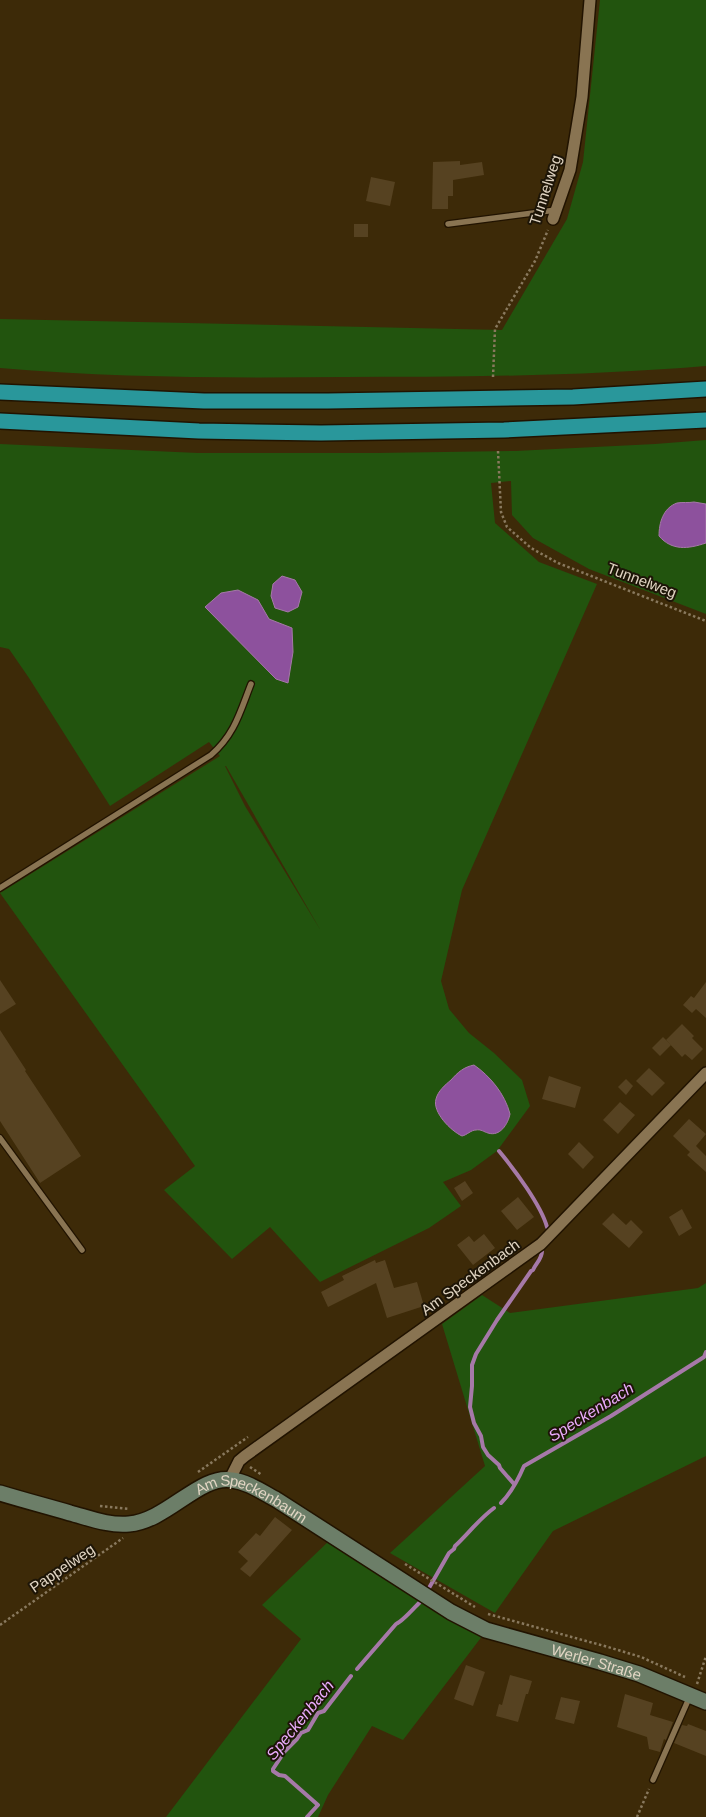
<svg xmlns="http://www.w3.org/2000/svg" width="706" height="1817" font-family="Helvetica,sans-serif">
  <rect width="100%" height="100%" fill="#3d2a08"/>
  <!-- green -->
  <g fill="#22540e" fill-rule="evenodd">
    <path d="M600,0H706V366C586,376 464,377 344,377C229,378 114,378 0,368V319L502,330L567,219L583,162Z"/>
    <path d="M706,440V614L589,569L533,538L512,515L511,481L491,483L495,523L539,562L597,584L462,890L441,981L449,1009L469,1033L494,1053L522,1080L530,1106L497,1151L471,1170L443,1182L461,1206L429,1228L320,1282L270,1227L232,1259L164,1190L195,1166L0,893L220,756L209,742L110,806L29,678L9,649L0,647V444L198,453H377L515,451L655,444ZM225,766H226L321,931L245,806Z"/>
    <polygon points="706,1283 706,1456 553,1531 495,1613 390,1553 485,1466 442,1324 482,1295 510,1313 698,1288"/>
    <polygon points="330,1540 483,1635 403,1740 372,1726 328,1795 318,1817 166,1817 301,1639 262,1605"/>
  </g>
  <!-- water -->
  <g fill="#8d519d" stroke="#a679a8">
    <path d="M694,502L706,504V543C688,549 672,551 659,536C659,523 663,508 677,503C682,502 689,503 694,502Z"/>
    <polygon points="282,576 295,580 302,592 298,607 288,612 275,608 271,596 273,584"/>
    <polygon points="238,590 258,600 269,619 292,628 293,652 288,683 276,679 205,607 221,593"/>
    <path d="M474,1065C490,1076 505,1094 510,1114C508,1124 500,1137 488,1133C484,1132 481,1129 476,1130C471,1130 467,1135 462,1136C451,1131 432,1112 436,1099C438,1091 445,1085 451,1080C458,1072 464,1067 474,1065Z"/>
  </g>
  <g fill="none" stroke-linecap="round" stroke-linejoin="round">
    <!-- stream -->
    <g stroke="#a679a8" stroke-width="4">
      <path d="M499,1151C514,1169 541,1205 547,1227"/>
      <path d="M514,1484L500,1468L499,1465L488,1455L483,1447L481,1436L474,1423L470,1407L472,1386V1365L476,1354L497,1320L531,1271L533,1270C536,1263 542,1259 542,1251"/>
      <path d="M501,1503C512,1492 518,1480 524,1466L611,1416L704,1357L706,1352"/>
      <path d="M429,1588L449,1553L454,1549L455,1546C468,1534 479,1519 494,1508"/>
      <path d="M357,1669L396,1624C403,1621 414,1608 420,1602"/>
      <polyline points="307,1817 318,1805 285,1776 279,1775 273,1771 273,1769 285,1751 297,1739 301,1733 308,1730 318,1713 324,1711 351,1676"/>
    </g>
  </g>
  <!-- building -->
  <g fill="#564221">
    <polygon points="460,161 460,165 482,162 484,175 453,180 453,196 448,196 448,209 432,209 433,162"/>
    <polygon points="371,177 395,182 390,206 366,201"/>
    <rect x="354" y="224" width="14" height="13"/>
    <polygon points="0,980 16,1004 0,1014"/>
    <polygon points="706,982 706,1018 696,1009 692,1013 683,1005 691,996 694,998"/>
    <polygon points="682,1024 694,1036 692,1038 703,1049 692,1060 685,1054 682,1057 666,1040"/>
    <polygon points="0,1030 26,1070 25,1071 81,1156 40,1183 0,1121"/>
    <polygon points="663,1037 671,1045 660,1056 652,1048"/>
    <polygon points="649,1068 665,1083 652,1096 636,1081"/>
    <polygon points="549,1076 581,1087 575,1108 542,1099"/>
    <polygon points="626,1079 633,1086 626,1095 618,1087"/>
    <polygon points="620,1102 635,1115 618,1134 603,1120"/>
    <polygon points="689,1119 706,1134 696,1146 706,1156 706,1172 687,1155 690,1152 673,1136"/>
    <polygon points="579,1142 594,1157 583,1169 568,1154"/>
    <polygon points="465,1181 473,1193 462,1201 454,1188"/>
    <polygon points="518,1197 534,1217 517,1230 501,1211"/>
    <polygon points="682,1209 692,1228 679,1236 669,1217"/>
    <polygon points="613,1213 626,1225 631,1220 643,1232 629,1248 602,1224"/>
    <polygon points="484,1234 495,1248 473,1265 457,1245 469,1236 474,1242"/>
    <polygon points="375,1260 376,1263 385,1260 394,1288 417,1282 424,1306 387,1318 376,1283 328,1307 321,1292 344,1280 342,1276"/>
    <polygon points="275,1517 292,1530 250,1577 240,1569 248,1561 238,1552 256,1533 260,1536"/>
    <polygon points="466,1665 485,1672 473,1706 454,1699"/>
    <polygon points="510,1675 532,1681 528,1694 526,1694 518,1722 496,1716 499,1704 502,1705"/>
    <polygon points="625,1694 653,1703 650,1715 673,1722 666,1740 664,1739 660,1752 649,1749 647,1737 617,1727"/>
    <polygon points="561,1697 580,1701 574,1724 555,1719"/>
    <polygon points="688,1724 706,1731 706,1756 674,1743 682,1725 687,1726"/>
  </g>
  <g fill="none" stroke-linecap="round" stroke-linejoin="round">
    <defs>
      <g id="lane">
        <polyline points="448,224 556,210"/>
        <path d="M0,888L211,755C235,734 240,712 251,684"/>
        <polyline points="0,1138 82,1250"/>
        <polyline points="653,1780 690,1696"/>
      </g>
      <g id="street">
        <polyline points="553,219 570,170 582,97 590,0"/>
        <polyline points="230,1479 239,1461 245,1456 541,1244 706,1073"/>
      </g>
      <g id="secondary">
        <path id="s1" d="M0,1493C23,1500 46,1506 70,1513C89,1518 109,1526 129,1524C167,1521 200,1474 232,1480C248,1482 262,1492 277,1500L451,1612L486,1630L600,1662L639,1674L706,1702"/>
      </g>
      <g id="highway">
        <polyline points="0,392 204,401 328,401 573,397 706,389"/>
        <polyline points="0,421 199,431 321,433 504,430 706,420"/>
      </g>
    </defs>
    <!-- lane casing -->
    <use href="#lane" stroke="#211300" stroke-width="8"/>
    <!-- street casing -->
    <use href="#street" stroke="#211300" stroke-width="14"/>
    <!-- secondary casing -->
    <use href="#secondary" stroke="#211300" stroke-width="18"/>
    <!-- highway casing -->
    <use href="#highway" stroke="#211300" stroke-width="18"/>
    <!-- path -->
    <g stroke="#89795e" stroke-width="2.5" stroke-dasharray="2.5 2.5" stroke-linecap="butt">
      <polyline points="493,377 495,329 535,261 548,230"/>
      <polyline points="498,451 501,512 507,527 531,548 558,563 706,621"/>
      <polyline points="250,1467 262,1475"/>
      <polyline points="198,1472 248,1437"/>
      <polyline points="100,1506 129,1509"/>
      <polyline points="405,1564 475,1607"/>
      <polyline points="488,1614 608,1647 641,1657 685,1677"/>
      <polyline points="0,1625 123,1538"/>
      <polyline points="697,1684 706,1656"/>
      <polyline points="637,1817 649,1789"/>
    </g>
    <!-- lane -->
    <use href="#lane" stroke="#897452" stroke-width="5.5"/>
    <!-- street -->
    <use href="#street" stroke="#897452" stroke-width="11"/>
    <!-- secondary -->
    <use href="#secondary" stroke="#6c7e68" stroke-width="15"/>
    <!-- highway -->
    <use href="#highway" stroke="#29979b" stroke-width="15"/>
  </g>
  <g text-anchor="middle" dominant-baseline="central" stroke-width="4" stroke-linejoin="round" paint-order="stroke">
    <!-- street labels -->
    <g font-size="15" fill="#e1d5c3" stroke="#1d1507">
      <text transform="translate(545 190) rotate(-72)">Tunnelweg</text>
      <text transform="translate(642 580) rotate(21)">Tunnelweg</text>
      <text transform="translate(470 1277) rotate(-36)">Am Speckenbach</text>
      <text stroke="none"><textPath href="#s1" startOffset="270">Am Speckenbaum</textPath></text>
      <text transform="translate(62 1568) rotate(-34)">Pappelweg</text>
      <text stroke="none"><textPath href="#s1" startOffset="658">Werler Straße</textPath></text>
    </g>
    <!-- water labels -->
    <g font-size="16" font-style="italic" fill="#ebacfd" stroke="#1d1507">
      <text transform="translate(591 1412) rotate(-32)">Speckenbach</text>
      <text transform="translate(300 1720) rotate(-51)">Speckenbach</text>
    </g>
  </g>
</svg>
